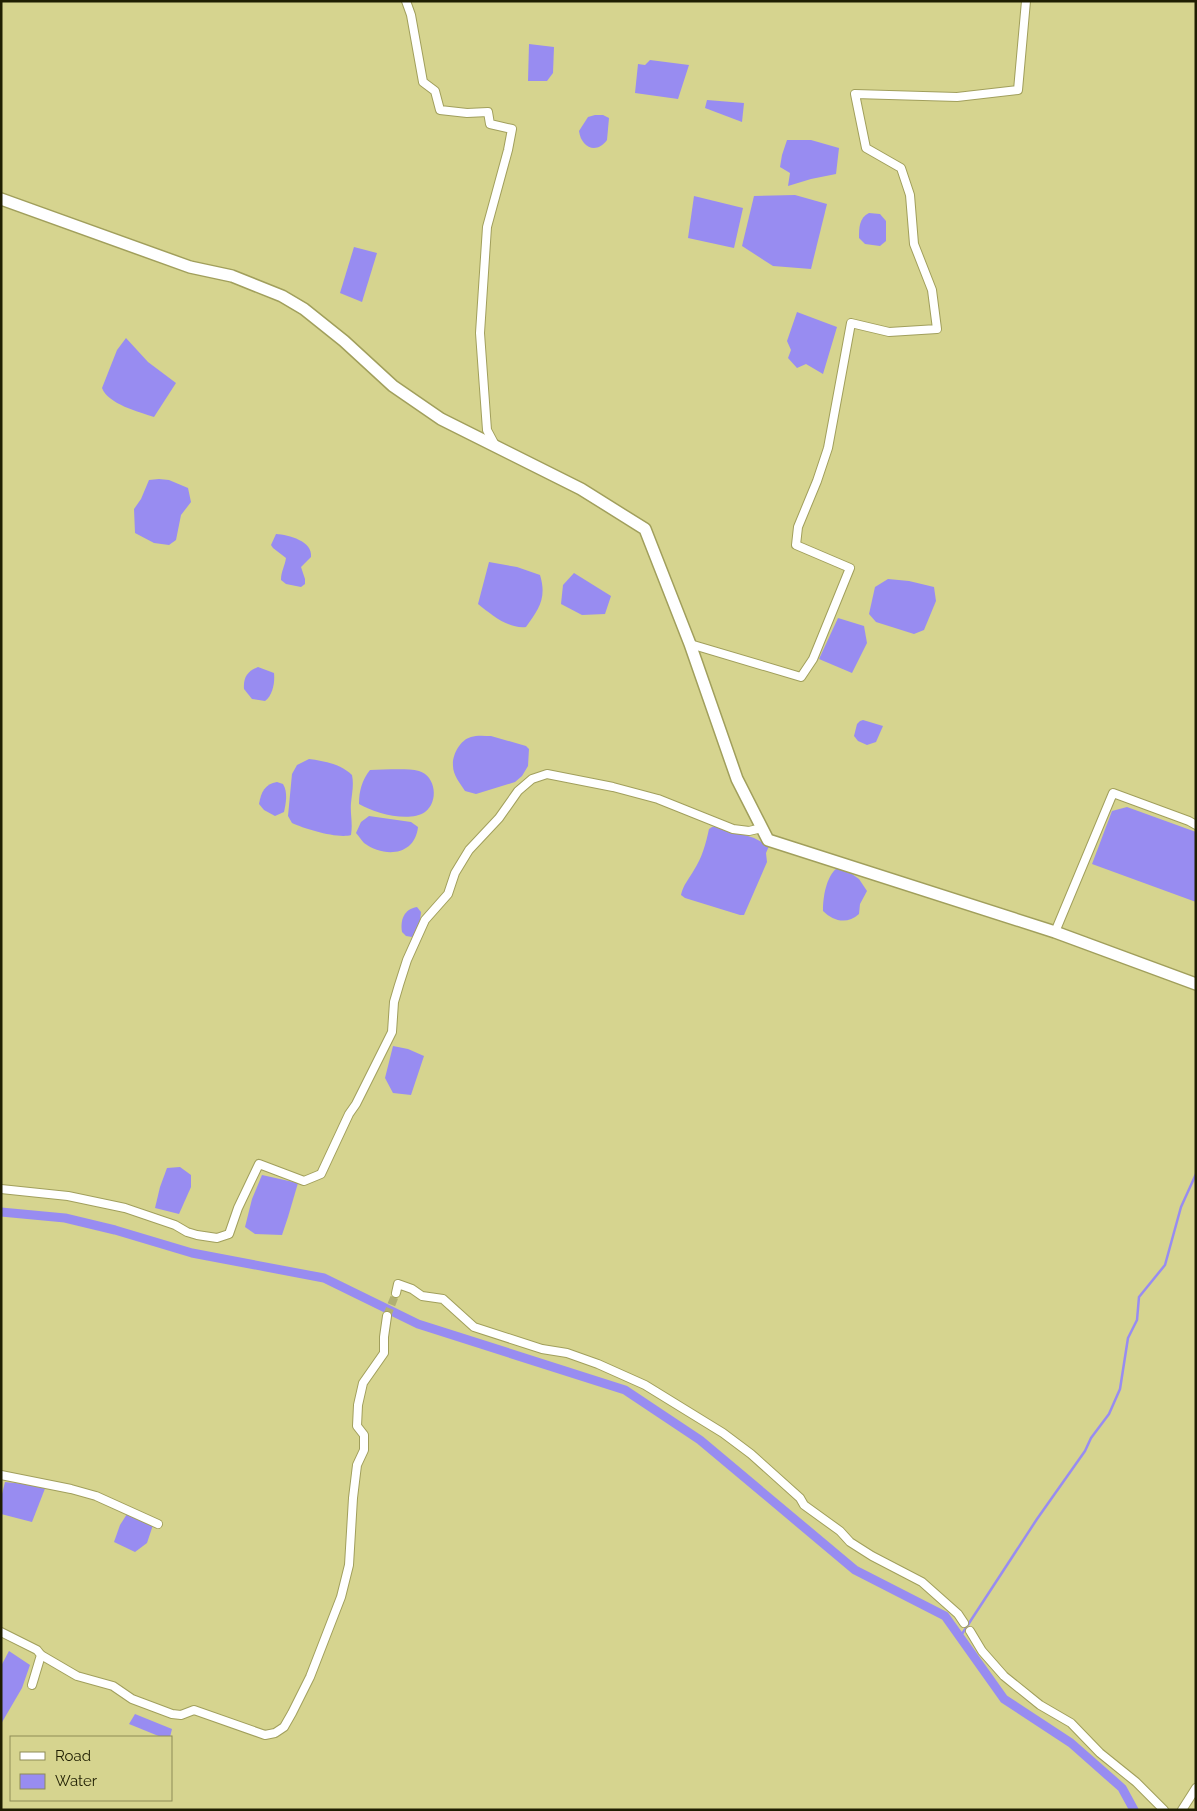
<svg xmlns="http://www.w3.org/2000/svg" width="1197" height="1811" font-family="Raleway,sans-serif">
  <rect width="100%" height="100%" fill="#d6d48f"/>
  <!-- water -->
  <g fill="#988cf1">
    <polygon points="529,44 554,47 553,73 547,81 528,81"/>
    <polygon points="650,60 689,65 678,99 635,93 638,64 645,65"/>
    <polygon points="707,100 744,103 742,122 705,108"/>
    <path d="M595,115H603L609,118L607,140C596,155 581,147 579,131L588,117Z"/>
    <polygon points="787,140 811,140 839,148 836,174 811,179 788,186 790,173 780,167 782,155"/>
    <polygon points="795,195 827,204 811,269 773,266 742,246 754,196"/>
    <polygon points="694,196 743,208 734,248 688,238"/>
    <path d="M869,213L880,214L886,221V241L880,246L865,244L859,238C859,228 859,218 869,213Z"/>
    <polygon points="354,247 377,253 362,302 340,293"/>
    <polygon points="797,312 837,327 823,374 806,364 797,368 788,358 791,350 787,341"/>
    <path d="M126,338L148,362L176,383L154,417C139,412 108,404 102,388L117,350Z"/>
    <polygon points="159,479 169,480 188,488 191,502 181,515 176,540 169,545 154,543 135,533 134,509 141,499 149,480"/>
    <path d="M276,534C289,535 313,541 311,557L301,567L305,579V584L301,587L286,584L281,580C281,571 285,566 286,558L273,548L271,545Z"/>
    <path d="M489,562L517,567L540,575C547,598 539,609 526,627C508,629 492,615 478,604Z"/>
    <polygon points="574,573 611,596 605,614 582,615 561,604 563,585"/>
    <polygon points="888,579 909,581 934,587 936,601 924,630 914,634 876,622 869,614 875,587"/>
    <polygon points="838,618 864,626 867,643 852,673 819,659"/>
    <path d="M258,667L274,673C275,682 273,695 265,701L252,699L244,689C243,677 248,671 258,667Z"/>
    <polygon points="863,720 883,726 876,742 867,745 858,741 854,736 857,724 860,721"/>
    <path d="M491,736L526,746L529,749L528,766L522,776L515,782L476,794L465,791C460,783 453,775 453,766C452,755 460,740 471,737C477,735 485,736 491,736Z"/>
    <path d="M309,759C324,761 341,764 352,775C354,785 352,793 351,803C350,814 353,823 351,835C338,839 305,829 292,823L288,816L292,774L297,765Z"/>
    <path d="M370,770C384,770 406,768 419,771C436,776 439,802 425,812C409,823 374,813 359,804C359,791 362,780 370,770Z"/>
    <path d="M277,782L283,784C288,792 286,803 284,812L275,816L264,810L259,804C261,792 265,784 277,782Z"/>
    <polygon points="1127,807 1196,832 1196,902 1092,864 1112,811"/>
    <path d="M369,816L411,822L418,827C415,856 384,858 364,843C361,840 359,836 356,833L361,822Z"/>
    <path d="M717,826L754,838L769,846L766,853L767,862L744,915H740L685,898L681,895C683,885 689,879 694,870C702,858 706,843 709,829L712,827Z"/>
    <path d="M842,867L859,879L867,891L860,904L859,914C847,925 833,921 823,911C823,897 826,877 837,868Z"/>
    <path d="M417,907L421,912C420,922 419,930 412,937L406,936L402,932C400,920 404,909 417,907Z"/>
    <polygon points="393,1046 408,1049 424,1056 411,1095 393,1093 385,1078"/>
    <polygon points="180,1167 191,1175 191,1187 179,1214 155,1208 160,1187 167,1168"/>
    <polygon points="262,1175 298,1183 288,1217 282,1235 255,1234 245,1227 252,1199"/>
    <polygon points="5,1482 46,1486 32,1522 1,1514 1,1498"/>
    <polygon points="127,1514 153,1525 147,1543 135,1552 114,1542 120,1525"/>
    <polygon points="9,1651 30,1665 22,1688 1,1724 1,1666"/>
    <polygon points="135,1714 172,1729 170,1737 161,1737 129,1724"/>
  </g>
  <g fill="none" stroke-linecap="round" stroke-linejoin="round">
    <!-- stream -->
    <polyline stroke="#988cf1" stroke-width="2.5" points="960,1637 1037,1519 1085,1451 1091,1438 1109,1414 1120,1389 1128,1338 1137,1320 1139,1297 1165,1265 1181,1207 1196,1174"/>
    <!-- canal -->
    <polyline stroke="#988cf1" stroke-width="9" points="1,1212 65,1218 115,1230 192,1253 324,1278 418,1324 625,1390 700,1440 855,1570 945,1616 1004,1699 1071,1743 1122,1788 1134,1810"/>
    <!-- street-tunnel -->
    <polyline stroke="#b1b073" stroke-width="8" stroke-dasharray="8 4" stroke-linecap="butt" points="387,1316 396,1293"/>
    <defs>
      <g id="street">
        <polyline points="406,1 411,15 423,82 435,91 440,110 467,113 488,112 490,124 512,129 508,150 487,227 480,333 487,430 495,445"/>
        <polyline points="690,644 801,677 813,659 850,568 796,545 798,527 817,481 828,448 851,323 889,332 937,329 932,290 914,244 910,195 901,168 866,148 855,94 957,97 1018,90 1026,1"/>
        <polyline points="1055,932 1113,793 1189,821 1196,825"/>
        <polyline points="1,1189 68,1196 125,1208 175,1225 187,1232 197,1235 217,1238 229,1234 238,1208 259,1164 304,1181 321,1174 349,1114 356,1104 392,1032 394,1002 399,985 407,960 425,920 448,894 455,873 469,850 499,818 518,791 532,779 547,774 613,787 658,799 733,829 749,831 762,828"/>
        <polyline points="396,1293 398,1284 412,1289 422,1296 443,1299 474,1327 542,1349 567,1353 598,1364 645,1385 723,1433 751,1454 800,1498 804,1505 840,1531 850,1542 872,1556 922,1582 958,1614 964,1623"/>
        <polyline points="1,1475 71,1489 96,1496 158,1524"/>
        <polyline points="970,1631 982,1651 1004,1676 1040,1705 1071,1723 1100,1753 1136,1782 1164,1810"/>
        <polyline points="1,1632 37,1650 41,1655 32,1685"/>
        <polyline points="41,1655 77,1676 113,1686 132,1699 172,1714 181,1715 194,1710 265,1735 275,1733 284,1727 292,1713 310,1677 341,1597 349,1565 353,1498 357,1465 364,1450 364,1435 357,1426 358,1405 363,1383 384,1353 384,1337 387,1316"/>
        <polyline points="1182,1810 1196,1788"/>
      </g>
      <polyline id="secondary" points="1,199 190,267 232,276 282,296 304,309 344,341 393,386 441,419 581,489 645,529 690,644 737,779 768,840 1055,932 1196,984"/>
    </defs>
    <!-- street casing -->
    <use href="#street" stroke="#a19f5c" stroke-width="10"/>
    <!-- secondary casing -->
    <use href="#secondary" stroke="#a19f5c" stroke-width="14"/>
    <!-- street -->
    <use href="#street" stroke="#fff" stroke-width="8"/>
    <!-- secondary -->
    <use href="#secondary" stroke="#fff" stroke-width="11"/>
  </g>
  <!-- border -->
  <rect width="1197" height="1811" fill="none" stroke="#1f1e02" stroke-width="5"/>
  <!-- legend -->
  <rect x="10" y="1736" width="162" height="65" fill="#d6d48f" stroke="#8d8b57"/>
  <rect x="20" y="1752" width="25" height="8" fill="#ffffff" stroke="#8d8b57"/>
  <text x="55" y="1761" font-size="15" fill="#1f1e02">Road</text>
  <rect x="20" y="1774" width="25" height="15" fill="#988cf1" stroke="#8d8b57"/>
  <text x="55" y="1786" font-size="15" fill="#1f1e02">Water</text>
</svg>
